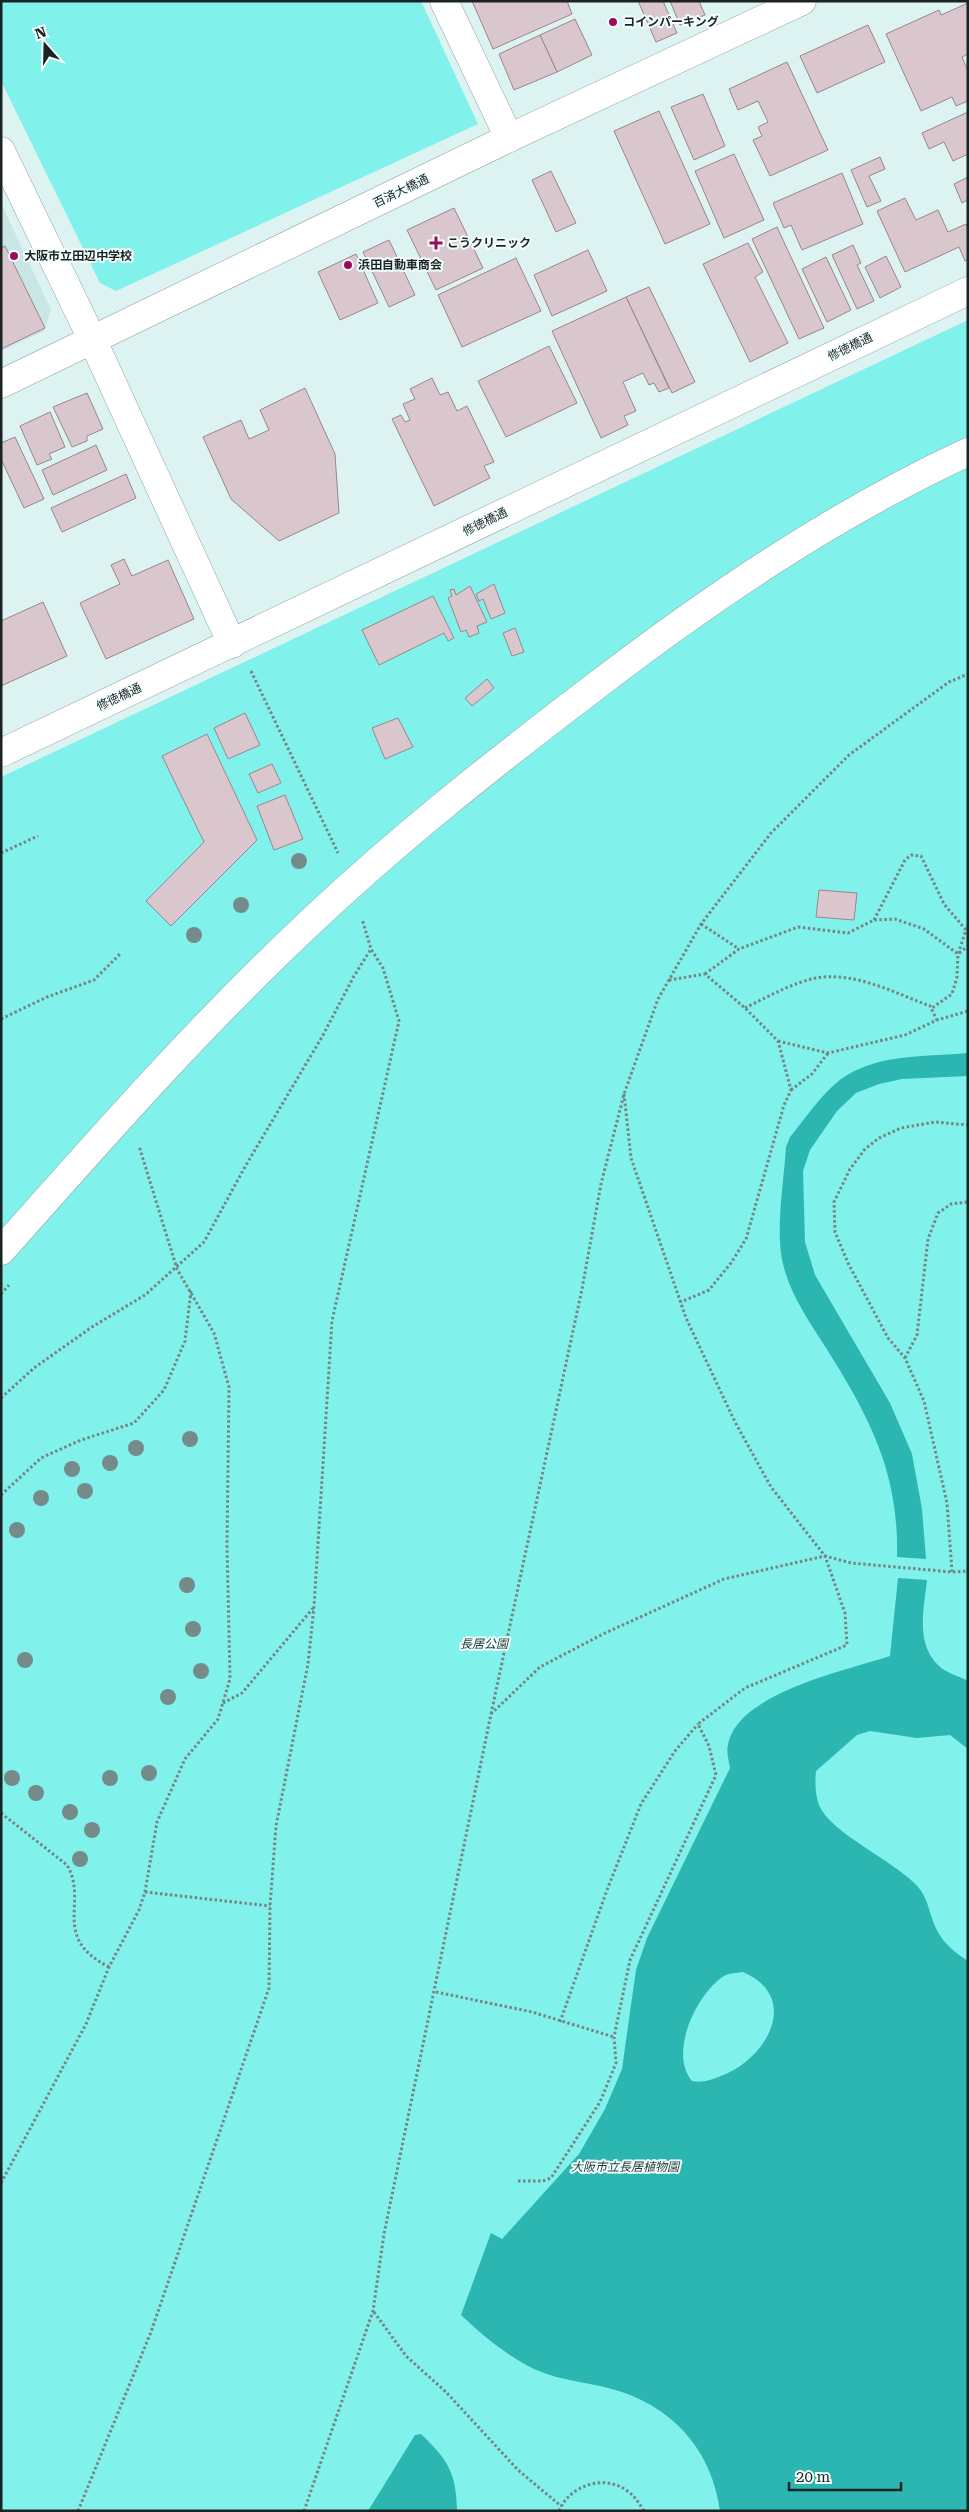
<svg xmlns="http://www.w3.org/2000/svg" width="969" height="2512" font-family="'Roboto Serif','Noto Sans JP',serif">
  <rect width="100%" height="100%" fill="#ddf3f2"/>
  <!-- built -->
  <polygon fill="#c7e6e4" points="1,203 51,310 44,331 1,351"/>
  <!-- green -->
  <g fill="#80f1eb">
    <polygon points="1,1 421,1 478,124 116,291 100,283 1,81"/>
    <polygon points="968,320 968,2511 1,2511 1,777"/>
  </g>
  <!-- water -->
  <g fill="#2bb6b1" fill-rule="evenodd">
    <path d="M968,1053V1076L902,1079L879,1084L856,1093L837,1111L810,1150L803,1171L805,1242L815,1275L890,1403L912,1454L922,1509L926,1559L897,1557C899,1474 871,1420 828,1351C811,1324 791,1297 783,1264C775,1232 784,1181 786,1147L790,1137C804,1120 818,1099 835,1084C870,1053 924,1057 968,1053Z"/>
    <path d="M898,1578L927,1580C924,1609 915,1644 939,1666C946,1673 959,1676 968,1681V1749L950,1735L917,1738L870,1731L857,1735L816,1771C815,1782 815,1794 819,1805C830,1833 895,1861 918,1887C929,1899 930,1919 938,1932C945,1945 956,1953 968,1961V2511H720C712,2453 677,2411 622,2392C593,2382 562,2382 534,2369C506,2355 483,2336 461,2315L491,2233L502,2239L579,2154L605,2109L622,2069L636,1970L647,1938L730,1768C729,1761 726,1752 728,1745C737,1693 845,1671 890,1656ZM743,1972C801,1997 768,2058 721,2076C710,2080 703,2083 692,2081C668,2053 697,1993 724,1976C729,1973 737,1973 743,1972Z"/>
    <path d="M421,2434C448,2460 456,2472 457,2511H368L415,2435Z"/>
  </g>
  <!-- building -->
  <g fill="#dac7cd" stroke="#98868c">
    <polygon points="472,1 567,1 572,14 493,49"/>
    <polygon points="638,1 663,1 677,33 656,42"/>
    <polygon points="670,1 699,1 705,15 680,25"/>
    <polygon points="968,3 968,54 962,57 968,71 968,101 956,106 952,97 921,111 886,34 939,10 941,15"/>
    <polygon points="575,19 592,55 557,72 540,35"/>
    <polygon points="868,25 885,62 817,93 800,56"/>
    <polygon points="540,35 557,72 514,90 499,54"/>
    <polygon points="787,62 828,150 770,176 753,140 762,136 758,127 768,122 758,101 738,110 729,89"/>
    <polygon points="703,94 725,146 694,160 671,107"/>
    <polygon points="659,111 710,224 665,244 614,131"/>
    <polygon points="968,112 968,154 953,161 944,142 929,149 922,133"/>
    <polygon points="734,154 764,220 724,238 695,171"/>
    <polygon points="880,157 885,169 869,176 881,201 867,207 851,170"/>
    <polygon points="551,171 576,223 556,232 532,180"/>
    <polygon points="842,173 863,224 802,250 791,225 784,228 773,203"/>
    <polygon points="968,177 968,200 962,203 954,184"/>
    <polygon points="905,198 916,220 938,210 948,232 966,224 968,229 968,260 965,261 959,247 905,272 877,211"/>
    <polygon points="454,208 483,268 436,290 407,230"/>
    <polygon points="777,227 824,328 799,339 752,239"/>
    <polygon points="389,240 415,295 389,307 363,252"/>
    <polygon points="748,243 763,272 755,277 788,343 750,362 703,264"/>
    <polygon points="853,245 861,263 857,265 874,301 857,309 832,255"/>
    <polygon points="5,246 45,328 1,349 1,248"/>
    <polygon points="588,250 607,291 552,316 534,275"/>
    <polygon points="356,254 378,303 340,320 318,272"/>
    <polygon points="886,256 901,287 880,298 865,267"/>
    <polygon points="826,257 851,310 827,322 802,269"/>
    <polygon points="516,258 541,311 462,347 438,295"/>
    <polygon points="649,287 695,382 672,393 626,297"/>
    <polygon points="626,297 669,388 659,392 654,383 649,385 643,373 623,382 636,411 624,416 628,425 601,438 552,331"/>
    <polygon points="549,346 577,403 506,437 478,381"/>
    <polygon points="432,378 440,395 448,392 457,411 467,406 494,462 484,466 490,478 434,506 392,419 401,415 405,422 410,420 403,404 415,399 410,389"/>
    <polygon points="305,388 335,454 339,513 279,541 231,499 203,437 241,420 249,439 269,430 260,410"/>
    <polygon points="87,393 103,429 87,436 87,441 72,447 53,407"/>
    <polygon points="50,412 65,447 49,454 52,459 37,465 20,426"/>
    <polygon points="15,437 44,499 24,508 1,459 1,443"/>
    <polygon points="96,445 107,470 53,495 42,470"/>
    <polygon points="126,474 136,498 62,532 51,508"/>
    <polygon points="124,559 132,576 168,560 194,619 106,659 80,603 120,584 111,565"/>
    <polygon points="494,584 505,613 491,619 483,599 479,601 476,594"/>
    <polygon points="470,586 487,622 477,626 479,633 469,637 466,630 461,632 448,598 452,596 450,590 454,589 456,595"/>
    <polygon points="433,596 454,638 448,641 444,633 379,665 362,630"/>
    <polygon points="43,602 67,656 1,686 1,621"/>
    <polygon points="515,628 524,652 512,656 503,633"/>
    <polygon points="487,679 494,688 472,706 465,698"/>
    <polygon points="245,713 260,745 228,759 214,728"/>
    <polygon points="398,718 413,747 385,759 372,728"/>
    <polygon points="207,734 257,840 171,926 146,901 204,842 162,756"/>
    <polygon points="272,764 281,783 258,793 249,774"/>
    <polygon points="285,795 303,839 274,850 257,806"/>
    <polygon points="819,890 857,893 854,920 816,917"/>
  </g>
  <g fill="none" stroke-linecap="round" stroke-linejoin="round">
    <defs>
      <g id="street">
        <polyline points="444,1 509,138"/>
        <polyline points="1,151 93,341"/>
        <polyline points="1,753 968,291"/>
        <path d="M1,1251C98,1142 194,1032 300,932C391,845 488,768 588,692C706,601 832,515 968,452"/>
      </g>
      <g id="secondary">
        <polyline points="93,341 232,644"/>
        <polyline points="1,384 509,138 802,1"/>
      </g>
    </defs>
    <!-- street casing -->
    <use href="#street" stroke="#91a5a4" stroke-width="29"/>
    <!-- secondary casing -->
    <use href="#secondary" stroke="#91a5a4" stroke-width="29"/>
    <!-- path -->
    <g stroke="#768584" stroke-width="3" stroke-dasharray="2.5 2.5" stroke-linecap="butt">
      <polyline points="251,671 338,853"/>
      <polyline points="1,853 38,836"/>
      <polyline points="874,920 905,860 911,855 921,856 944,904 966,930 958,954 957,977 952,994 932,1008"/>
      <polyline points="701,924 739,949"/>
      <polyline points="705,974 739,949 798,927 848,933 874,920 895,919 924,929 958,954 968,946"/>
      <polyline points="669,980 705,974 745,1008 778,1041 791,1090 784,1105 746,1239 731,1263 709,1290 681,1302"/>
      <path d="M745,1008C767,997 792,983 816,978C854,971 895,993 930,1006L937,1020"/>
      <polyline points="1,1019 47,997 94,980 121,953"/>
      <polyline points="778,1041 828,1053 905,1035 937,1020 968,1011"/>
      <polyline points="791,1090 812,1074 828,1053"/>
      <polyline points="1,1294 9,1285"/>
      <polyline points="905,1358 917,1335 928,1239 938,1213 951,1204 968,1202"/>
      <polyline points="1,1398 34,1368 92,1327 145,1295 204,1242 246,1165 322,1037 354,976 371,949"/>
      <polyline points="1,1495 41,1458 81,1440 134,1423 164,1390 185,1341 191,1291"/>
      <polyline points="952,1572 947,1503 924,1401 905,1358 888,1338 848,1263 835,1232 834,1202 850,1169 865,1149 879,1138 901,1128 935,1122 968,1125"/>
      <polyline points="223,1703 242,1693 314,1607"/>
      <polyline points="491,1714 582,1289 601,1184 624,1094 658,999 701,924 771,833 849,755 949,682 968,674"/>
      <path d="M1,1813L67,1865C89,1902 50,1937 109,1967"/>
      <polyline points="145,1892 270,1906"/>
      <polyline points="436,1992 532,2012 614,2037"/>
      <polyline points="560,2022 607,1890 641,1804 675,1751 698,1724"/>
      <polyline points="518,2181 543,2181 551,2178 600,2102 616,2063 614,2037 630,1960 716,1775 709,1746 698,1724 745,1688 847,1645 845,1613 825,1556 771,1487 735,1422 686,1318 631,1158 624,1094"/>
      <polyline points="1,2183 86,2024 109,1967 139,1910 145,1892 157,1822 185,1759 218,1719 230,1679 227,1545 229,1387 214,1333 177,1269 139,1146"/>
      <polyline points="374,2312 406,2356 446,2392 518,2470 561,2506"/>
      <polyline points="78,2511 151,2332 269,1988 270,1906 276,1826 308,1664 314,1607 332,1321 399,1021 383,968 371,949 362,919"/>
      <polyline points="304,2511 373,2311 384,2234 491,1714 540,1667 603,1634 724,1579 825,1556 851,1563 952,1572 968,1571"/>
      <path d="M559,2511C569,2486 603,2474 626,2490C634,2495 639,2503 644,2511"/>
    </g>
    <!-- street -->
    <use href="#street" stroke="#fff" stroke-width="28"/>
    <!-- secondary -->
    <use href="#secondary" stroke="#fff" stroke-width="28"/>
  </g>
  <!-- trees -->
  <g fill="#748b8a">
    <circle cx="299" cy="861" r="8"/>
    <circle cx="241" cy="905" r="8"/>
    <circle cx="194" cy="935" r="8"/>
    <circle cx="190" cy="1439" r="8"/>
    <circle cx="136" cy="1448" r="8"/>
    <circle cx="110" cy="1463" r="8"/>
    <circle cx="72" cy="1469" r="8"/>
    <circle cx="85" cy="1491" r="8"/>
    <circle cx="41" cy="1498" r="8"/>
    <circle cx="17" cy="1530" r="8"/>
    <circle cx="187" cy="1585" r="8"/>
    <circle cx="193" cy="1629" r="8"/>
    <circle cx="25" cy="1660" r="8"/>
    <circle cx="201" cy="1671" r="8"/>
    <circle cx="168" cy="1697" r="8"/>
    <circle cx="149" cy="1773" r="8"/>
    <circle cx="12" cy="1778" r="8"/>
    <circle cx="110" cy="1778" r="8"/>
    <circle cx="36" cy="1793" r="8"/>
    <circle cx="70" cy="1812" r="8"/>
    <circle cx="92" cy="1830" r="8"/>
    <circle cx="80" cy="1859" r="8"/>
  </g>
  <!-- markers -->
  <g fill="#9c0b59" stroke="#f1fefd" stroke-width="2">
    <circle cx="613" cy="22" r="5"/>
    <path d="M433.5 235.5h5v5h5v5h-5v5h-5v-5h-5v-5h5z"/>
    <circle cx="14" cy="256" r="5"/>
    <circle cx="348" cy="265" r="5"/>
  </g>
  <g text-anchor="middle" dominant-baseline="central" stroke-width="4" stroke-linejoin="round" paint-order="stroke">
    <!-- poi labels -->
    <g font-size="12" font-weight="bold" fill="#1b2322" stroke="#f1fefd" text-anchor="start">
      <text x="623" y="22">コインパーキング</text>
      <text x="447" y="243">こうクリニック</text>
      <text x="24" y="256">大阪市立田辺中学校</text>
      <text x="358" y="265">浜田自動車商会</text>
    </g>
    <!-- street labels -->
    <g font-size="12" fill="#1b2322" stroke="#f1fefd">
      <text transform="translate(401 191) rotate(-26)">百済大橋通</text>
      <text transform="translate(850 347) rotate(-26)">修徳橋通</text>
      <text transform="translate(485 522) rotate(-26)">修徳橋通</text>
      <text transform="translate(119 697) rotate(-25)">修徳橋通</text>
    </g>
    <!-- park labels -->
    <g font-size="12" font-style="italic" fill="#1f3634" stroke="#f1fefd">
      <text x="484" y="1644">長居公園</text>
      <text x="625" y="2167">大阪市立長居植物園</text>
    </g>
  </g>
  <!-- border -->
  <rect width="969" height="2512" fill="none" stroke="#1b2322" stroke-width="5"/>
  <!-- north arrow -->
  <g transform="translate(45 45) rotate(340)" stroke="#f1fefd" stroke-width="4" paint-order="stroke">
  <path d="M0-4L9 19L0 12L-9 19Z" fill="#1b2322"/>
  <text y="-8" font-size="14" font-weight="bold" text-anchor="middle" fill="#1b2322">N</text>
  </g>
  <!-- scale -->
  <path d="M789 2482v8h112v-8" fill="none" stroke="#1b2322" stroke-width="2.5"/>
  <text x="796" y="2482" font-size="15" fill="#1b2322" stroke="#f1fefd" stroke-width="4" paint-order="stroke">20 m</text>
</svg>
